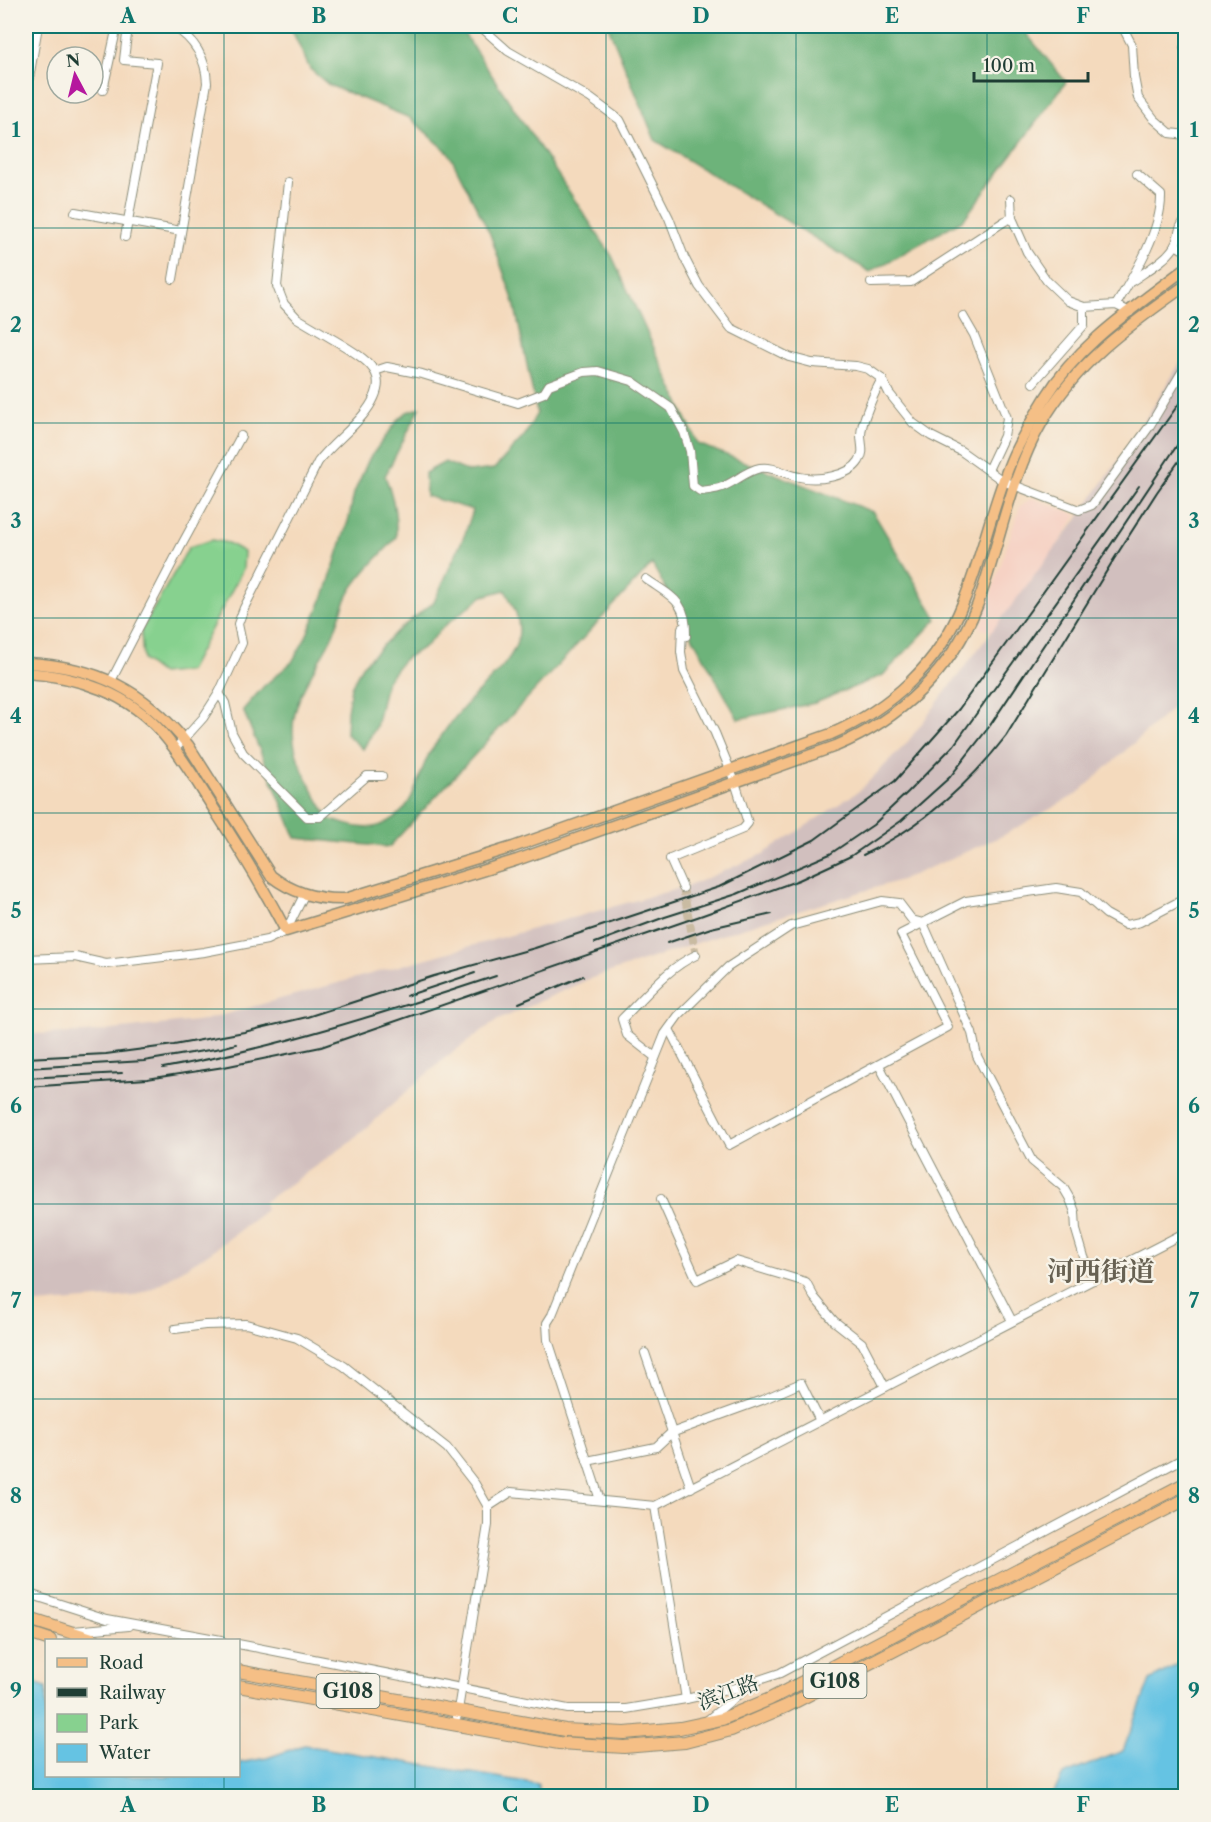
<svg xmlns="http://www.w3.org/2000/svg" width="1211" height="1822" font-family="'Libre Caslon Text','Noto Serif SC',serif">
  <rect width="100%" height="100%" fill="#f7f3e8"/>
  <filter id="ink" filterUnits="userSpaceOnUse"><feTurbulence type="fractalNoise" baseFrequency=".0167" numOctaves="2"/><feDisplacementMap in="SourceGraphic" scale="12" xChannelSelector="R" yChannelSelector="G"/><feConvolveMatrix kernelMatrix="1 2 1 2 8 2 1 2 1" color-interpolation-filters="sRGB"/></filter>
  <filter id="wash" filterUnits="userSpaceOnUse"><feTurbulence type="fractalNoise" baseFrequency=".008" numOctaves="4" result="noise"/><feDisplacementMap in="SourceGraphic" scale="24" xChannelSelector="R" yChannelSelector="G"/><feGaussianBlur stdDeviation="1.35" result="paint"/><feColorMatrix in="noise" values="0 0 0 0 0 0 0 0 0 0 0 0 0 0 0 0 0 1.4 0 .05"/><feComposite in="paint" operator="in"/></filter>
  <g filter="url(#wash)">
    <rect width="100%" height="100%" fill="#f4dabd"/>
    <!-- built -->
    <polygon fill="#f6d2c4" points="1032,498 1077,515 999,635 980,628 1020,506"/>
    <!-- industrial -->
    <polygon fill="#d1bfbe" points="1185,355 1185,697 1077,794 1004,835 904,879 739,929 589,979 496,1021 445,1058 349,1143 264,1202 266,1210 211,1252 151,1289 133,1296 26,1305 26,1034 85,1033 205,1020 691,885 763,854 859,791 906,744 1075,522 1132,441"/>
    <!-- green -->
    <polygon fill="#87d18f" stroke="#538762" stroke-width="1.5" points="212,540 228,543 244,552 243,569 189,671 161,674 143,660 141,631 189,547"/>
    <!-- forest -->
    <g fill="#6db37a" stroke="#467857" stroke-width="1.5">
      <path d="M290,26H459L612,256L698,444L873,512L937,619L883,675L815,703L738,719L652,564L389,847L296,838L243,710L264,686L292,662L305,639L326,591L349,518L354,493L369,459L398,420L407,412L420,408L385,476C394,497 397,515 396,538C381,555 363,571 351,590C342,604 339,622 332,637C318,666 293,696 293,730C293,763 314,791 329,819C353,827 372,834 394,818C415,804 418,775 429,754C433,748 437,741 442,735C451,721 463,708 474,696C489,680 514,660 518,638C522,621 513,605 505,590L483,596L443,627L427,645L403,660L386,682L376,727L363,749L346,734L347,711L351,687L362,666L397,631L434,602L465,534L473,510L426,496L425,473L445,462L469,472L494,469L525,435L537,413L514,302L490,234L449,153L410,118L329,85L310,69Z"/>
      <polygon points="608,26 1020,26 1066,82 964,219 870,272 655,140"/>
    </g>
    <!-- water -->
    <g fill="#65c3e3" stroke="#42808c" stroke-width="1.5">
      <polygon points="1185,1660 1185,1796 1052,1796 1063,1775 1123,1751 1150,1680"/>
      <polygon points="26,1680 46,1687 46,1776 238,1776 239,1763 267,1758 304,1745 538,1784 539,1796 26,1796"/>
    </g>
  </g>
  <g filter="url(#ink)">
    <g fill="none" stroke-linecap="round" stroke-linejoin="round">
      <!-- minor-tunnel -->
      <polyline stroke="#c9bba2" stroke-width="8" stroke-dasharray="8 4" stroke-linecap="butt" points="683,888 696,955"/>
      <defs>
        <g id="minor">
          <path d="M173,26C194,39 206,58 207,83L173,279"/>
          <polyline points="480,26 508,51 590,98 620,120 669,218 684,257 699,286 731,328 789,357 812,363 856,366 868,369 882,379 889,393 913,423 931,436 961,451 1003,481 1079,510 1092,505 1149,427 1186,365"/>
          <polyline points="1122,26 1132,45 1134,77 1138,98 1154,119 1170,133 1186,135"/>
          <polyline points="1184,48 1186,48"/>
          <polyline points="103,90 117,26"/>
          <polyline points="26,96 38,26"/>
          <polyline points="1011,199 1012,218 1027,252 1047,281 1068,301 1084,307 1116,305 1130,312"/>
          <polyline points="75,212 181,231"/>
          <polyline points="125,237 157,63 124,60 128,26"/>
          <polyline points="1175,245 1186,251"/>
          <path d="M1132,281C1146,271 1165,261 1174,247C1180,238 1177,227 1186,220"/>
          <polyline points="871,283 911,282 1005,221 1012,218"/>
          <path d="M1116,305C1134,275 1162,230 1161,195L1137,174"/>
          <polyline points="963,316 974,335 1007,418 1004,436 988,470"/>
          <path d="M375,371L387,367L422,374L518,403L544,393L549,385L584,372L598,371L632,381L671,408L684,432L690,451L693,486L700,491C706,490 713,490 719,488C733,484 745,471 760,468C774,466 787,475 800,477C816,481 849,477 859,461C865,452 861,445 861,435C861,422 875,391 882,379"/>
          <polyline points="1033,383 1084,325 1084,307"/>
          <path d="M646,579C672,597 687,601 686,636"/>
          <polyline points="682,628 681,652 684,671 715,733 735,782 748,823 743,829 670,859 683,888"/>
          <polyline points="111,681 180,548 241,436"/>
          <polyline points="219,693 225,703 232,733 243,753 307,817 320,817 367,776 382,776"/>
          <path d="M175,749L203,718L219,693L242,643L238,624L244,608L318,462C331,445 349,432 363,415C393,378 374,364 341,344C326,335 312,327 297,318L284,304L277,286L288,182"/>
          <polyline points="923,923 972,1033 977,1056 1032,1161 1063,1187 1070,1199 1075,1212 1076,1230 1084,1257 1094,1280"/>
          <polyline points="26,959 75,957 106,964 204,952 267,940 286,931 304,895"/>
          <polyline points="669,1029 729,1145 948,1027 901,934 966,901 1056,888 1081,892 1106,914 1126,925 1140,922 1186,898"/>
          <path d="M655,1057L627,1035L622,1019C645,997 667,968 696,955"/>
          <polyline points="879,1065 1012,1321"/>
          <polyline points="661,1199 697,1280 736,1261 806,1282 814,1297 834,1321 862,1343 885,1387"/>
          <polyline points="175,1329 205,1325 246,1324 297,1338 344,1366 447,1448 475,1484 488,1507 488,1525 457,1716"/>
          <polyline points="645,1353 691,1488"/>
          <polyline points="587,1461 656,1447 671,1433 762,1400 801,1383 820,1421"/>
          <polyline points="600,1500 548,1340 547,1323 552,1315 665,1034 678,1016 728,967 791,926 882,901 899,903 912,920 923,923"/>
          <polyline points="655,1506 686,1699"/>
          <polyline points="488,1507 511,1492 655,1506 1186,1232"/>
          <polyline points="26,1593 107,1619 221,1640"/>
          <polyline points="73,1631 129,1626"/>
          <polyline points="238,1644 568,1709 626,1709 686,1699 735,1688 780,1673 1186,1457"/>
          <polyline points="705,1722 749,1686"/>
        </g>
        <g id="major">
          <path d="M26,663C96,666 144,690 188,745L271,876C293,893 317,900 345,899L513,847L831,734C891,708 939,664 963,603C982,557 992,507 1011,461C1020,439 1034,417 1046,397C1079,343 1137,306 1186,268"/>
          <path d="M26,673C77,676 129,693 163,734C183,757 198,784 214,809C240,849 264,889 286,931L517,860L836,746C900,719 951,671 977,606C1000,545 1009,479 1042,422C1078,360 1130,325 1186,285"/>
        </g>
        <g id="highway">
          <polyline points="26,1618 95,1640"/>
          <polyline points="26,1632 50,1640"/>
          <polyline points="238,1671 565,1730 625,1733 680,1728 722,1719 770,1699 1186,1483"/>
          <polyline points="238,1686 559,1743 624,1747 685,1742 731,1730 787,1706 1186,1499"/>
        </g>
      </defs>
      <!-- minor casing -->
      <use href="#minor" stroke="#8a8c78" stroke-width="10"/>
      <!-- major casing -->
      <use href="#major" stroke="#8a8c78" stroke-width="13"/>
      <!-- highway casing -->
      <use href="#highway" stroke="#8a8c78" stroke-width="14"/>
      <!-- minor -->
      <use href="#minor" stroke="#fff" stroke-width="8"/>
      <!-- major -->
      <use href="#major" stroke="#f5bf86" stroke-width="10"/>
      <!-- highway -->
      <use href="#highway" stroke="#f5bf86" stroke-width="12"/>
      <!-- rail -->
      <g stroke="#1f3d34" stroke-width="2">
        <path d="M863,855C921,827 967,787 1006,736L1114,559L1157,492L1186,451"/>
        <polyline points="595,943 665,917 737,894 830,854 873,825 908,792 954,745 1139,486"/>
        <polyline points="667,943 711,928 772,914"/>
        <polyline points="406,996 475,973"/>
        <polyline points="519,1003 583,976"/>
        <polyline points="26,1058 106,1054 174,1045 244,1032 307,1017 434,976 535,948 719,887 814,840 895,781 959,709 1178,405 1186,393"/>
        <polyline points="26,1068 144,1061 221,1048 236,1044"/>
        <path d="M163,1068C276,1048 387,1012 496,976"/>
        <polyline points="26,1078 122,1073"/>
        <polyline points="26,1087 147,1079 224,1067 321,1047 703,915 799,880 851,856 901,821 950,777 989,727 1186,432"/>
      </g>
    </g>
  </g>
  <!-- grid -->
  <path fill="none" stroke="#0f766e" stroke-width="1.5" stroke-opacity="0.55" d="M224,26V1640M415,26V1796M606,26V1796M796,26V1796M987,26V1796M26,228H1186M26,423H1186M26,618H1186M26,813H1186M26,1009H1186M26,1204H1186M26,1399H1186M26,1594H1186M224,1776V1796"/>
  <g text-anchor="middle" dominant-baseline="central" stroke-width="4.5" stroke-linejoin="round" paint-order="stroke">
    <!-- shield labels -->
    <g fill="#f7f3e8" stroke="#60746a" stroke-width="1.5">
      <rect x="803.5" y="1664" width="63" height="34" rx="4.5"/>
      <rect x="316.5" y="1674" width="63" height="34" rx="4.5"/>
    </g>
    <g font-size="20" font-weight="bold" fill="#1f3d34">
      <text x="835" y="1681">G108</text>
      <text x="348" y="1691">G108</text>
    </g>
    <!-- street labels -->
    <g font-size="21" fill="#1f3d34" stroke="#f7f3e8">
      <text transform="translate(728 1692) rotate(-20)">滨江路</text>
    </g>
    <!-- district labels -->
    <g font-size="27" font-weight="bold" fill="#676152" stroke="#f7f3e8">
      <text x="1101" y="1271">河西街道</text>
    </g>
  </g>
  <!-- margin -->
  <rect width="1211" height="1822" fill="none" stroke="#f7f3e8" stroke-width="66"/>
  <!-- legend -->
  <rect x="45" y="1639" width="195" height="138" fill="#f7f3e8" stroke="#a1aaa0" stroke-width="1.5"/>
  <rect x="57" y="1658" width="30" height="9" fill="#f5bf86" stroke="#a1aaa0" stroke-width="1.5"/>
  <text x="99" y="1669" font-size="18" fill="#1f3d34">Road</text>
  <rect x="57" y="1688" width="30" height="9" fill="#1f3d34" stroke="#a1aaa0" stroke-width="1.5"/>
  <text x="99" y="1699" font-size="18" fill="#1f3d34">Railway</text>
  <rect x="57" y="1714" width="30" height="18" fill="#87d18f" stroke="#a1aaa0" stroke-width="1.5"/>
  <text x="99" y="1729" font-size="18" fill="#1f3d34">Park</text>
  <rect x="57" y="1744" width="30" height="18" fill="#65c3e3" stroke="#a1aaa0" stroke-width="1.5"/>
  <text x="99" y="1759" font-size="18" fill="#1f3d34">Water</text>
  <!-- north arrow -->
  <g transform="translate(75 75) rotate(353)"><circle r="28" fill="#f7f3e8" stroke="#a1aaa0" stroke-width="1.5"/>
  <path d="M0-4.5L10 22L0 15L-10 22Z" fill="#b5179e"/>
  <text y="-9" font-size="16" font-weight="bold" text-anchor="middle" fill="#1f3d34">N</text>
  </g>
  <!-- scale -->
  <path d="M974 72v9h114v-9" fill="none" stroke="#1f3d34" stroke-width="3"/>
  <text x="983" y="72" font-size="18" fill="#1f3d34" stroke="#f7f3e8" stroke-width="4.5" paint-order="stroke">100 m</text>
  <rect x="33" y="33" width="1145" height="1756" fill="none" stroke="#0f766e" stroke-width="2"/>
  <g font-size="20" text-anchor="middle" font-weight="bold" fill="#0f766e">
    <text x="128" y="23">A</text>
    <text x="319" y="23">B</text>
    <text x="510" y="23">C</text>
    <text x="701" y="23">D</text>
    <text x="892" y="23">E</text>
    <text x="1083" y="23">F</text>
    <text x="16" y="137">1</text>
    <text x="1194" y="137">1</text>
    <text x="16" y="332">2</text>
    <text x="1194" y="332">2</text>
    <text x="16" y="528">3</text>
    <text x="1194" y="528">3</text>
    <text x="16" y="723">4</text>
    <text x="1194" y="723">4</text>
    <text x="16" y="918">5</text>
    <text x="1194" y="918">5</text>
    <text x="16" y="1113">6</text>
    <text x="1194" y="1113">6</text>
    <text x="16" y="1308">7</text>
    <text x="1194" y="1308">7</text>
    <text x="16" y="1503">8</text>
    <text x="1194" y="1503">8</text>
    <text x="16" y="1698">9</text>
    <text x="1194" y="1698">9</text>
    <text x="128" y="1812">A</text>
    <text x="319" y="1812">B</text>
    <text x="510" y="1812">C</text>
    <text x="701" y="1812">D</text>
    <text x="892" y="1812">E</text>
    <text x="1083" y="1812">F</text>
  </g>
</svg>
